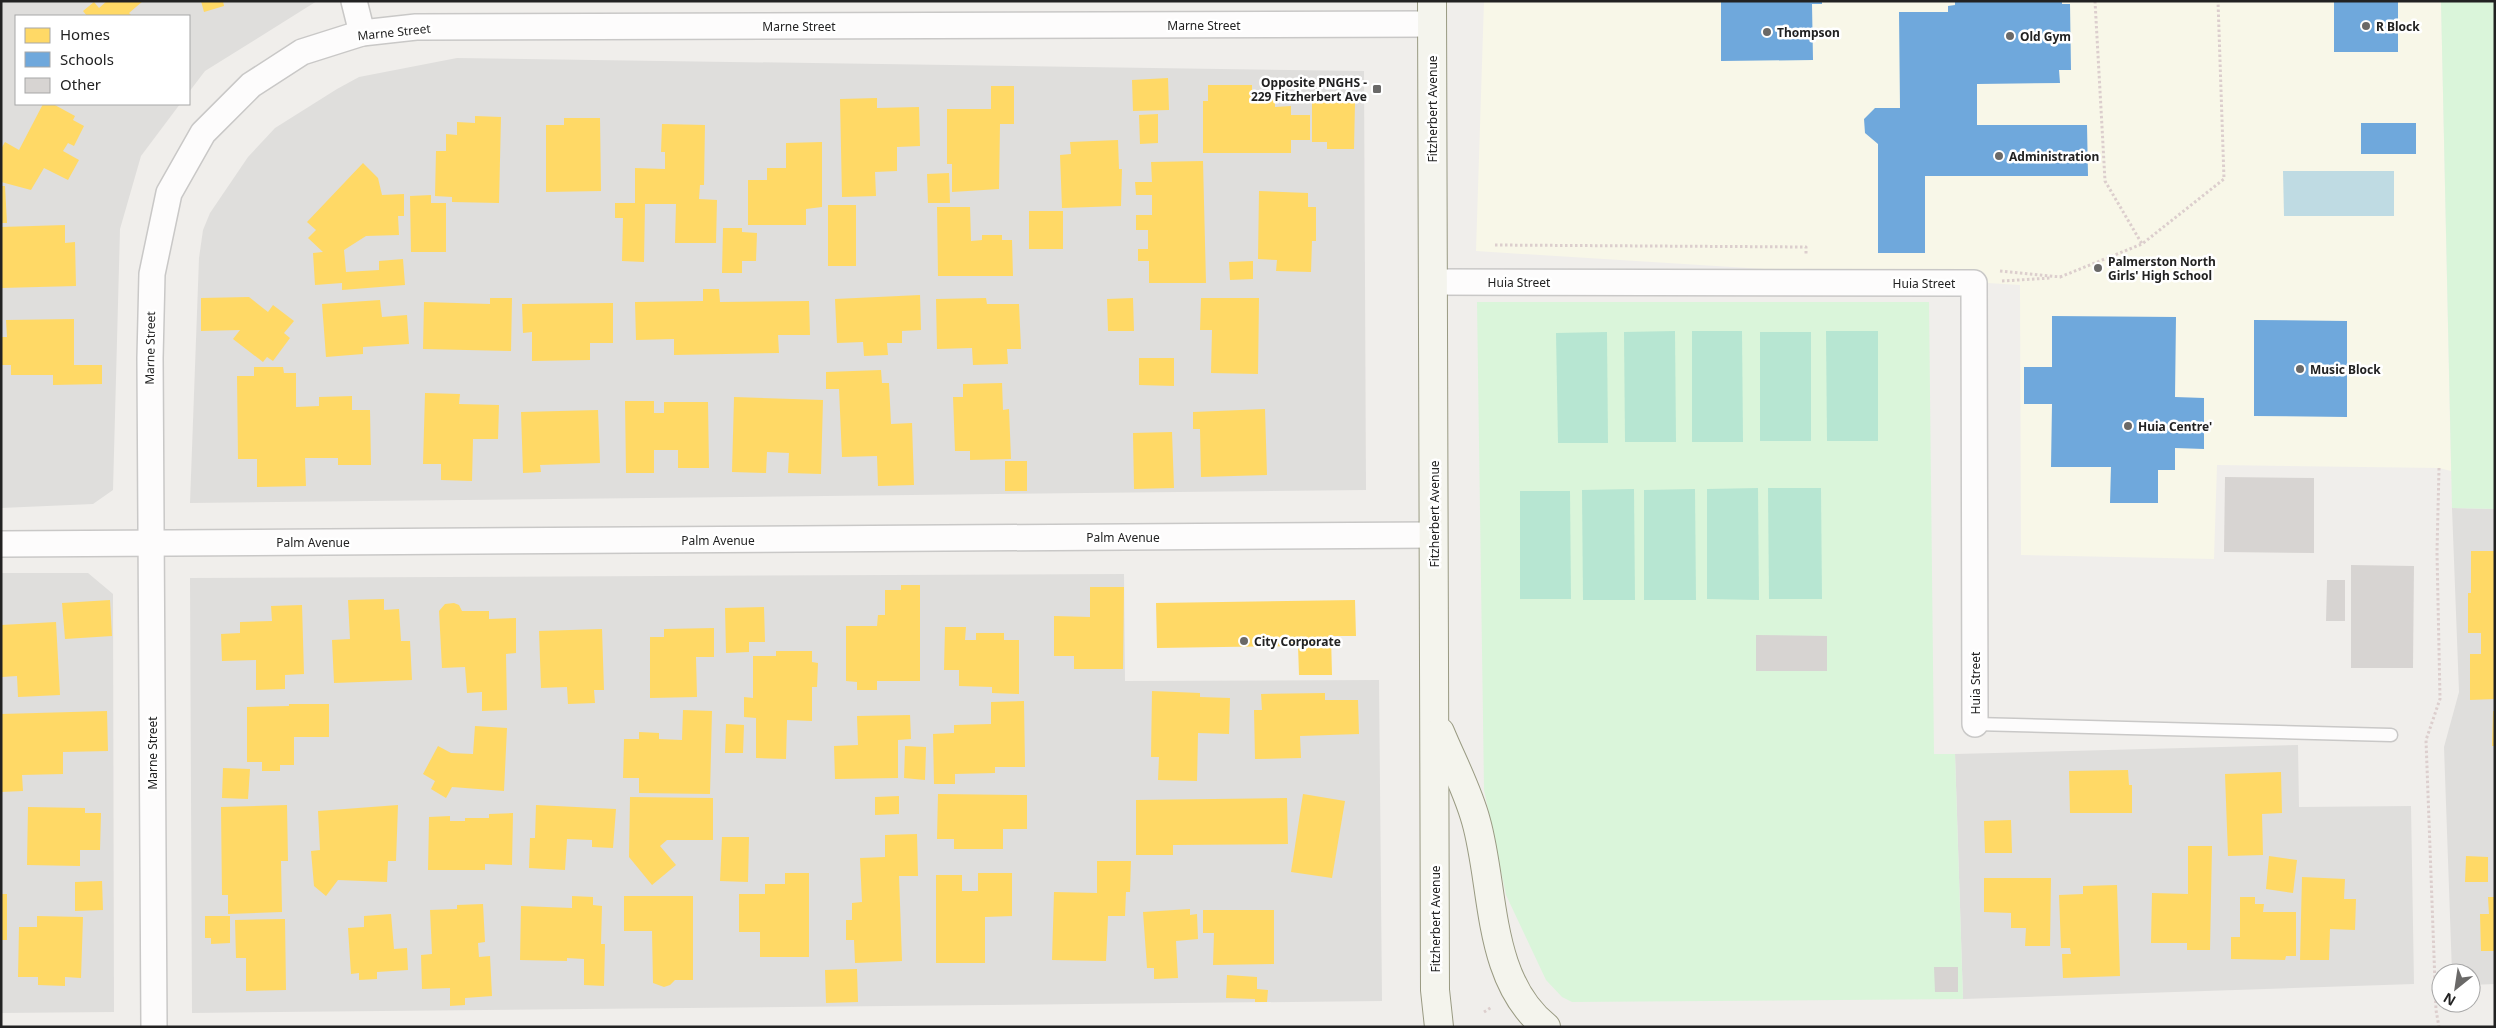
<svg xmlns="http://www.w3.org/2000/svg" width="2496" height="1028" font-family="'Noto Sans',sans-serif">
  <rect width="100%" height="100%" fill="#f0eeeb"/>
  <!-- residential -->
  <g fill="#dfdedc">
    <polygon points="1,1 317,1 205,71 189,92 189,16 16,16 16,104 180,104 141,156 120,229 113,490 93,504 1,508"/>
    <polygon points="457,58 1364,71 1366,490 190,503 199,258 203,230 210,213 248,157 275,128 337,89 359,77"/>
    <polygon points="2452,508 2495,509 2495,984 2471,985 2471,973 2452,973 2444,747 2459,692"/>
    <polygon points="1,573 88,573 113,594 114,1012 1,1013"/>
    <polygon points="1124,574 1125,681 1379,680 1382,1001 192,1013 190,578"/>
    <polygon points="2298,745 2299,807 2411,806 2414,984 1963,999 1955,754"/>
  </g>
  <!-- education -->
  <polygon fill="#f8f7e8" points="1484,1 2441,1 2451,471 2439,468 2217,465 2214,559 2021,555 2020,285 1476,251"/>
  <!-- park -->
  <g fill="#daf5da">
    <polygon points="2441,1 2495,1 2495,509 2452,508"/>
    <polygon points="1477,302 1929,302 1934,754 1955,754 1963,999 1572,1002 1562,997 1546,980 1506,895 1484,790"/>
  </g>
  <!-- pitch -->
  <g fill="#b7e6d2">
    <polygon points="1675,331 1676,442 1625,442 1624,332"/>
    <polygon points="1692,331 1742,331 1743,442 1692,442"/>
    <polygon points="1826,331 1878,331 1878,441 1827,441"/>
    <polygon points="1607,332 1608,443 1558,443 1556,333"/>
    <rect x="1760" y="332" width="51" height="109"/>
    <polygon points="1758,488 1759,600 1707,599 1707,489"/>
    <polygon points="1768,488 1821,488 1822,599 1769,599"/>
    <polygon points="1634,489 1635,600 1583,600 1582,490"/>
    <polygon points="1695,489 1696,600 1644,600 1644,490"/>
    <polygon points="1520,491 1570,491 1571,599 1520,599"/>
  </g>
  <!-- water -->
  <polygon fill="#bfdbe3" points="2283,171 2394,171 2394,216 2284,216"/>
  <!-- homes -->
  <g fill="#ffd966">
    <polygon points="107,1 143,1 129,13 132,16 87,16 83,11 94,2 99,8"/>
    <polygon points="201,1 223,1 224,6 204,12"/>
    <polygon points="1168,78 1169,110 1133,111 1132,80"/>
    <polygon points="1208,85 1252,85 1252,97 1275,97 1275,107 1291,106 1291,115 1310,115 1310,140 1291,140 1291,153 1203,153 1203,101 1208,101"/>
    <polygon points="991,86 1014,86 1014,124 1000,124 999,189 952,192 952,164 947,164 947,109 991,109"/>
    <polygon points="877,98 877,108 919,107 920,146 897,147 897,171 875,172 876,196 842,197 840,99"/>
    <polygon points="1312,102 1355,103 1354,149 1327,149 1327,142 1312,142"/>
    <polygon points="43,104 53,104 75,116 73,120 84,126 74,146 68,143 63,151 79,160 68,180 44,168 31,190 1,182 1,149 5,142 19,150"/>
    <polygon points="1158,114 1158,143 1140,144 1139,115"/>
    <polygon points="475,116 501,117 499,203 452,202 452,197 435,196 436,151 446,151 446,134 457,135 457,122 475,123"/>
    <polygon points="564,118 600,118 601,191 546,192 546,125 564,125"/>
    <polygon points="662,124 705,125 704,185 700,185 699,199 717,200 716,243 675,243 676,204 645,204 644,262 622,261 623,218 615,218 615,203 635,203 635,168 665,169 665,152 661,152"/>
    <polygon points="1118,140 1119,169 1122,169 1121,206 1062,208 1060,155 1071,154 1070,142"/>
    <polygon points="822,142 822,207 806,209 806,225 748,225 748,180 767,180 767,168 786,168 786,143"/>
    <polygon points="1203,161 1206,283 1149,283 1149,261 1138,261 1138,249 1148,249 1148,230 1136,230 1136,215 1152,215 1152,195 1136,195 1135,182 1152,182 1151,162"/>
    <polygon points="363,163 378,178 382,195 404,194 404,216 398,216 399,235 366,236 344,250 346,272 379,270 379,261 403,259 405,285 342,290 342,283 315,285 313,253 323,252 308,238 316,230 307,222"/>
    <polygon points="949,173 950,203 928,203 927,174"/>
    <polygon points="1,186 5,186 7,223 1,223"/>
    <polygon points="1259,191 1308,193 1308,207 1316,207 1316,241 1312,241 1311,272 1276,271 1277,260 1258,259"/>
    <polygon points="431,195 431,203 446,203 446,252 411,252 410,196"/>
    <rect x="828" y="205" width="28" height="61"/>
    <polygon points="937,207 970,207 971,241 982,240 982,235 1002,235 1002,240 1012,240 1013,276 938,276"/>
    <rect x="1029" y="211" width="34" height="38"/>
    <polygon points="65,225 65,243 75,242 76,286 1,288 1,227"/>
    <polygon points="723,228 742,228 742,232 757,233 756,261 742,261 742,273 722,273"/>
    <polygon points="1253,261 1253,279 1230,280 1229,262"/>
    <polygon points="703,289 719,289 720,302 809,301 810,335 778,335 779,353 674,355 674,339 636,340 635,302 703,301"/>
    <polygon points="920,295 921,330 902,331 902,343 887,343 888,355 864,356 863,342 837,343 835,299"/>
    <polygon points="249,297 268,312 273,305 294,321 284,333 290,338 273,361 267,357 263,362 233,339 240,330 201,331 201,298"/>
    <polygon points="490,298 512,298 511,351 423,349 424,302 490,304"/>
    <polygon points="986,298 987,304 1019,304 1021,349 1007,349 1008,364 973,365 972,348 937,349 936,299"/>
    <polygon points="1133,298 1134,331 1108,331 1107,299"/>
    <polygon points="1201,298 1259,298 1258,374 1211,373 1212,330 1200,330"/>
    <polygon points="380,300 382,317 407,315 409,344 363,347 363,354 326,357 322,304"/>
    <polygon points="613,303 613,343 590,343 590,360 532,361 532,332 523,333 522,304"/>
    <polygon points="74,319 74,365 102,365 102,384 53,385 53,375 11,375 11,365 1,365 1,337 7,337 6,320"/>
    <polygon points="1139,358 1174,358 1174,386 1139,385"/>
    <polygon points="254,367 283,367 284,373 296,373 296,407 319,406 319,397 352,396 352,410 370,410 371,465 338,465 338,458 305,458 306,486 257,487 257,459 238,459 237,376 254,376"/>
    <polygon points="881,370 882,383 889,383 891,424 912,423 914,485 878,486 877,456 842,457 839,389 826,389 826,372"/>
    <polygon points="1002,383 1003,410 1009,409 1011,459 970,460 970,451 955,451 953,397 963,397 963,384"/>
    <polygon points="425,393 460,394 459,404 499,405 498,439 473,439 472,481 441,480 441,464 423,464"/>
    <polygon points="734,397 823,400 821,474 788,473 789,453 767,452 766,473 732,472"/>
    <polygon points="625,401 654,401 654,413 664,413 664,402 708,402 709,468 678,468 678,450 654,450 654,473 626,473"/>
    <polygon points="1265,409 1267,475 1201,477 1200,429 1193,429 1193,412"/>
    <polygon points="598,410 600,463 540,465 541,472 523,473 521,412"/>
    <polygon points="1172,432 1174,488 1134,489 1133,433"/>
    <rect x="1005" y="461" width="22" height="30"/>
    <polygon points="2471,551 2495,551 2495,699 2470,700 2470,654 2481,654 2481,633 2468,633 2468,593 2471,593"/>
    <polygon points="901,585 920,585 920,681 877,681 877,690 857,690 857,682 846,681 846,626 877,626 878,615 885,615 885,590 901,590"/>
    <polygon points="1090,587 1124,587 1123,669 1074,669 1074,656 1054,656 1054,616 1090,617"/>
    <polygon points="384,599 384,610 399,609 401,641 410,641 412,680 334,683 332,640 350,639 348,600"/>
    <polygon points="110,600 112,636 65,639 62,603"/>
    <polygon points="1355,600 1356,636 1331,636 1332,675 1299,675 1298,646 1157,648 1156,603"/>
    <polygon points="454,603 459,605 462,611 489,611 489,619 516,618 516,653 506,654 507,710 482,711 482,692 467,693 465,667 442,668 439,611 445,604"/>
    <polygon points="302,605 304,674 285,675 285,689 256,690 256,660 222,661 221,634 240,633 240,622 272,621 271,606"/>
    <polygon points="764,607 765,642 749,642 749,652 726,653 725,608"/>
    <polygon points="56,622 60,695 18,697 17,676 2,677 1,625"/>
    <polygon points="945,627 966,627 965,640 976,640 976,633 1004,633 1004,640 1019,640 1019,694 992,693 992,687 959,686 959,670 944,670"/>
    <polygon points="714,628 714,657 696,657 697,697 650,698 650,637 664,637 664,629"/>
    <polygon points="602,629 604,690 594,690 595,703 568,704 567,687 541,688 539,631"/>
    <polygon points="776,651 812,651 812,662 818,663 817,687 812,687 812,721 787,720 786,759 756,758 756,718 744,717 744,697 753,698 753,656 776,656"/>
    <polygon points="1152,691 1200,693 1200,697 1230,698 1229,734 1198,733 1197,781 1158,780 1159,757 1151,757"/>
    <polygon points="1325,693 1325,700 1358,700 1359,734 1300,736 1301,758 1255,759 1254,710 1262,710 1261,694"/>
    <polygon points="1024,701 1025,767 995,767 995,773 955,774 955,784 934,784 933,734 954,733 954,725 991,724 991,702"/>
    <polygon points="289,704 329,704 329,737 294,737 294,765 280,765 280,771 262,771 262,762 247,762 247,707 289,706"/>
    <polygon points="683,710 712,711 710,794 639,793 639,778 623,778 624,739 639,739 639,732 659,733 659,739 682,740"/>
    <polygon points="107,711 108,751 63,752 63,774 22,775 23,791 1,792 1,714"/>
    <polygon points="2493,711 2495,711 2495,746 2492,746"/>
    <polygon points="910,715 911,739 898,740 898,778 835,779 834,746 858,745 857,716"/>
    <polygon points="726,724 744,725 743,753 725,753"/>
    <polygon points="475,726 507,728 504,791 452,787 446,798 431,789 435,781 423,774 438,746 451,753 473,754"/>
    <polygon points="905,746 926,747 925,780 904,778"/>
    <polygon points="223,768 250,769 248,799 222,798"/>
    <polygon points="2128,770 2129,785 2132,785 2132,813 2070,813 2069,771"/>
    <polygon points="2281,772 2282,813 2262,814 2263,855 2228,856 2225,774"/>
    <polygon points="938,794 1027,795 1027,829 1003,829 1003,849 954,849 954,839 937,839"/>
    <polygon points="1303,794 1345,801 1332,878 1291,872"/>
    <polygon points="899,796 899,814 875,815 875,797"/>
    <polygon points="630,797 713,798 713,840 667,840 660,846 676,865 652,885 629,857"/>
    <polygon points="1287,798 1288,844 1173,845 1173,855 1136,855 1136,800"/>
    <polygon points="287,805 288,861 281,861 282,912 228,914 228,895 222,895 221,807"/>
    <polygon points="398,805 396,861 388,861 387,882 338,880 326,896 314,886 311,851 320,850 318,811"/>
    <polygon points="536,805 616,809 613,848 592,847 592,840 567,839 565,870 529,868 530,838 535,838"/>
    <polygon points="28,807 85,808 85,813 101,813 100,850 80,850 80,866 27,865"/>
    <polygon points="513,813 512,865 485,864 485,870 428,870 429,817 450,816 450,821 465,821 465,818 489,818 489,814"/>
    <polygon points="2011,820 2012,853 1985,853 1984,821"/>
    <polygon points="917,834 918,876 899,876 902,961 855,963 854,940 846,940 846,920 852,920 852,903 862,902 860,858 885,857 885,835"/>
    <polygon points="722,837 749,837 748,882 720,881"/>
    <polygon points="2188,846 2212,846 2210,950 2187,950 2187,943 2151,943 2152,893 2188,894"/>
    <polygon points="2269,856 2297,860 2293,893 2266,889"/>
    <polygon points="2466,856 2488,857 2488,882 2465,882"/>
    <polygon points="1097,861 1131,861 1130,892 1126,892 1125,916 1108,916 1106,961 1052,960 1054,892 1097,893"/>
    <polygon points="785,873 809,873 809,957 760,957 760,932 739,932 739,894 765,894 765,884 785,884"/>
    <polygon points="978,873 1012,873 1012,916 985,917 985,963 936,963 936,875 962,875 962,891 978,891"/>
    <polygon points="2302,877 2345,879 2344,899 2356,899 2355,930 2330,929 2329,960 2300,960"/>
    <polygon points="1984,878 2051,878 2050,946 2025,946 2026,928 2011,928 2011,913 1984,912"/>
    <polygon points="102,881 103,910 75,911 75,882"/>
    <polygon points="2117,885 2120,976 2063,978 2062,954 2071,954 2070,948 2061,948 2059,895 2083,894 2083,886"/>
    <rect x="1" y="894" width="6" height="46"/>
    <polygon points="572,896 593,897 593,905 602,906 601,944 605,944 604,986 584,985 584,959 567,958 567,961 520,960 521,906 572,908"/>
    <polygon points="624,896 693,896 693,980 675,980 670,985 664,987 653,983 652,931 624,931"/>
    <polygon points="2240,897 2255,897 2255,904 2264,904 2263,912 2296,912 2296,956 2286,956 2285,960 2231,959 2231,937 2240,937"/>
    <polygon points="2488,897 2495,897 2495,951 2481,951 2480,914 2489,914"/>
    <polygon points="483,904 485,942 478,943 479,957 490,956 492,996 465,998 465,1005 450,1006 450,988 422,989 421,955 432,954 430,910 457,909 457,905"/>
    <polygon points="1190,909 1190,915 1197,914 1198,939 1176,941 1178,978 1154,979 1154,968 1147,968 1143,912"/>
    <polygon points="1203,910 1274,910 1274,964 1213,965 1214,933 1203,933"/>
    <polygon points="391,914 394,949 407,948 408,970 377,972 377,979 359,980 359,973 351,974 348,928 364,927 364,916"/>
    <polygon points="37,916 83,917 81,978 65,977 65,986 38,985 38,977 18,977 19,927 37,927"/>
    <polygon points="205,916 230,916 230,943 211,944 211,938 205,938"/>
    <polygon points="285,919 286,990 246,991 246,958 236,958 235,920"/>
    <polygon points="857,969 858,1002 826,1003 825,970"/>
    <polygon points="1227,975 1257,977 1257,989 1268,990 1267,1002 1255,1002 1255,999 1226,998"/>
  </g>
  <!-- schools -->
  <g fill="#6fa8dc">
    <polygon points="1721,1 1822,1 1822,4 1812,4 1813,60 1721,61"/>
    <polygon points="1955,1 2062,1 2062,4 2070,4 2071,70 2059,70 2060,83 1977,84 1977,125 2087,125 2088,176 1925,176 1925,253 1878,253 1878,144 1865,133 1864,119 1875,108 1900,108 1899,12 1948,12 1948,6 1955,5"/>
    <rect x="2334" y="1" width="64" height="51"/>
    <rect x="2361" y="123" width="55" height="31"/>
    <polygon points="2052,316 2176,317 2175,397 2204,398 2204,449 2175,448 2175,470 2158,470 2158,503 2110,503 2111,467 2051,467 2052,404 2024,404 2024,367 2052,367"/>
    <polygon points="2254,320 2347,321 2347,417 2254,416"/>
  </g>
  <!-- building -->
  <g fill="#d7d4d2">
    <polygon points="2225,477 2314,478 2314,553 2224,552"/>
    <polygon points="2351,565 2414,566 2413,668 2351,668"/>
    <polygon points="2327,580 2345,580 2345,621 2326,621"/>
    <polygon points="1756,635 1827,636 1827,671 1756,671"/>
    <polygon points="1934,967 1958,967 1958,992 1935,992"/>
  </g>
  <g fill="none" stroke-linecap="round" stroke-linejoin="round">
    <defs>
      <polyline id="service" points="1975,724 2391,735"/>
      <g id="minor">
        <polyline points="354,1 362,33"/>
        <polyline points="1433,282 1974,283 1975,724"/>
        <polyline points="1,544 1434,535"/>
        <polyline points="154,1027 150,358 152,274 169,193 203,133 251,85 302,52 362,33 416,27 1432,24"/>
      </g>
      <g id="secondary">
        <polyline points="1432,1 1435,990 1439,1027"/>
        <path d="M1440,732C1452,761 1468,791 1476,821C1495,888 1486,979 1546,1027"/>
      </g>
    </defs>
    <!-- service casing -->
    <use href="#service" stroke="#c9c8c7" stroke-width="15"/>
    <!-- minor casing -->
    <use href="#minor" stroke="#c9c8c7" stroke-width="28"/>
    <!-- secondary casing -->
    <use href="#secondary" stroke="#999a82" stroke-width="30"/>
    <!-- path -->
    <g stroke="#dccecd" stroke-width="3" stroke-dasharray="2.5 2.5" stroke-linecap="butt">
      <polyline points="2095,1 2105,181 2142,244 2224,179 2218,1"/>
      <polyline points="1495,245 1806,247 1806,255"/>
      <polyline points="2000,271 2061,277"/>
      <polyline points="2060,277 2142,244"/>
      <polyline points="2002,281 2051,278"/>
      <polyline points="2439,468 2437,552 2440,699 2426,740 2436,1010 2439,1027"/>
      <polyline points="1484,1012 1492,1007"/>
    </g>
    <!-- service -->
    <use href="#service" stroke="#fdfcfc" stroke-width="12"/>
    <!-- minor -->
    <use href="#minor" stroke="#fdfcfc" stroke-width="25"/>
    <!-- secondary -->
    <use href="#secondary" stroke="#f4f4ed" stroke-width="28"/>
  </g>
  <!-- markers -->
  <g fill="#6a6968" stroke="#fff" stroke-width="2">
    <circle cx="2366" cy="26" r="5"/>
    <circle cx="1767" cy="32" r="5"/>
    <circle cx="2010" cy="36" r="5"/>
    <rect x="1372" y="84" width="10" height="10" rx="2.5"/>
    <circle cx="1999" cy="156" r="5"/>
    <circle cx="2098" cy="268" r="5"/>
    <circle cx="2300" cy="369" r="5"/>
    <circle cx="2128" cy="426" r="5"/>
    <circle cx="1244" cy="641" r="5"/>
  </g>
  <g text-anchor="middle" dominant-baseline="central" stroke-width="5" stroke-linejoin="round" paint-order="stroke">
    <!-- street labels -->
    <g font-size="12" fill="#222" stroke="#fff">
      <text x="1204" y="25">Marne Street</text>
      <text x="799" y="26">Marne Street</text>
      <text transform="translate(394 32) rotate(-6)">Marne Street</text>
      <text transform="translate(1432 109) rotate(-90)">Fitzherbert Avenue</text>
      <text x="1519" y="282">Huia Street</text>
      <text x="1924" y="283">Huia Street</text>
      <text transform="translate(150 348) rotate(-89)">Marne Street</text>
      <text transform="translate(1434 514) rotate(-90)">Fitzherbert Avenue</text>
      <text x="1123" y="537">Palm Avenue</text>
      <text x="718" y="540">Palm Avenue</text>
      <text x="313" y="542">Palm Avenue</text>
      <text transform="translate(1975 683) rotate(-90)">Huia Street</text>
      <text transform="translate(152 753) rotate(-90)">Marne Street</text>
      <text transform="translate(1435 919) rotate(-90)">Fitzherbert Avenue</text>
    </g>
    <!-- poi labels -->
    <g font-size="12" font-weight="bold" fill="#222" stroke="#fff" text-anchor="start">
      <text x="2376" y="26">R Block</text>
      <text x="1777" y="32">Thompson</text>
      <text x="2020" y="36">Old Gym</text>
      <text x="1367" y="82" text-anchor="end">Opposite PNGHS -<tspan x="1367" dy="14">229 Fitzherbert Ave</tspan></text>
      <text x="2009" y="156">Administration</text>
      <text x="2108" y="261">Palmerston North<tspan x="2108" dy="14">Girls' High School</tspan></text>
      <text x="2310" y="369">Music Block</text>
      <text x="2138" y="426">Huia Centre'</text>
      <text x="1254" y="641">City Corporate</text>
    </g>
  </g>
  <!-- border -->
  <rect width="2496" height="1028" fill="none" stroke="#222222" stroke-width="5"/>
  <!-- legend -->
  <rect x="15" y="15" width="175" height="90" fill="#ffffff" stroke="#a7a7a7"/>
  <rect x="25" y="28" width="25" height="15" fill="#ffd966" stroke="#a7a7a7"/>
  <text x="60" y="40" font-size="15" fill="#222222">Homes</text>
  <rect x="25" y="52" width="25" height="15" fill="#6fa8dc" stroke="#a7a7a7"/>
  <text x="60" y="65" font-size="15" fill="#222222">Schools</text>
  <rect x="25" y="78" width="25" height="15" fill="#d7d4d2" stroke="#a7a7a7"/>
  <text x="60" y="90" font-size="15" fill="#222222">Other</text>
  <!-- north arrow -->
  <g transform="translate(2456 988) rotate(210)"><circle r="24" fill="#ffffff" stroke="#a7a7a7"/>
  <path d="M0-4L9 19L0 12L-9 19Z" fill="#6a6968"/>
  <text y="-8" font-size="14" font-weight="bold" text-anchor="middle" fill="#222222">N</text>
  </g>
</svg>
